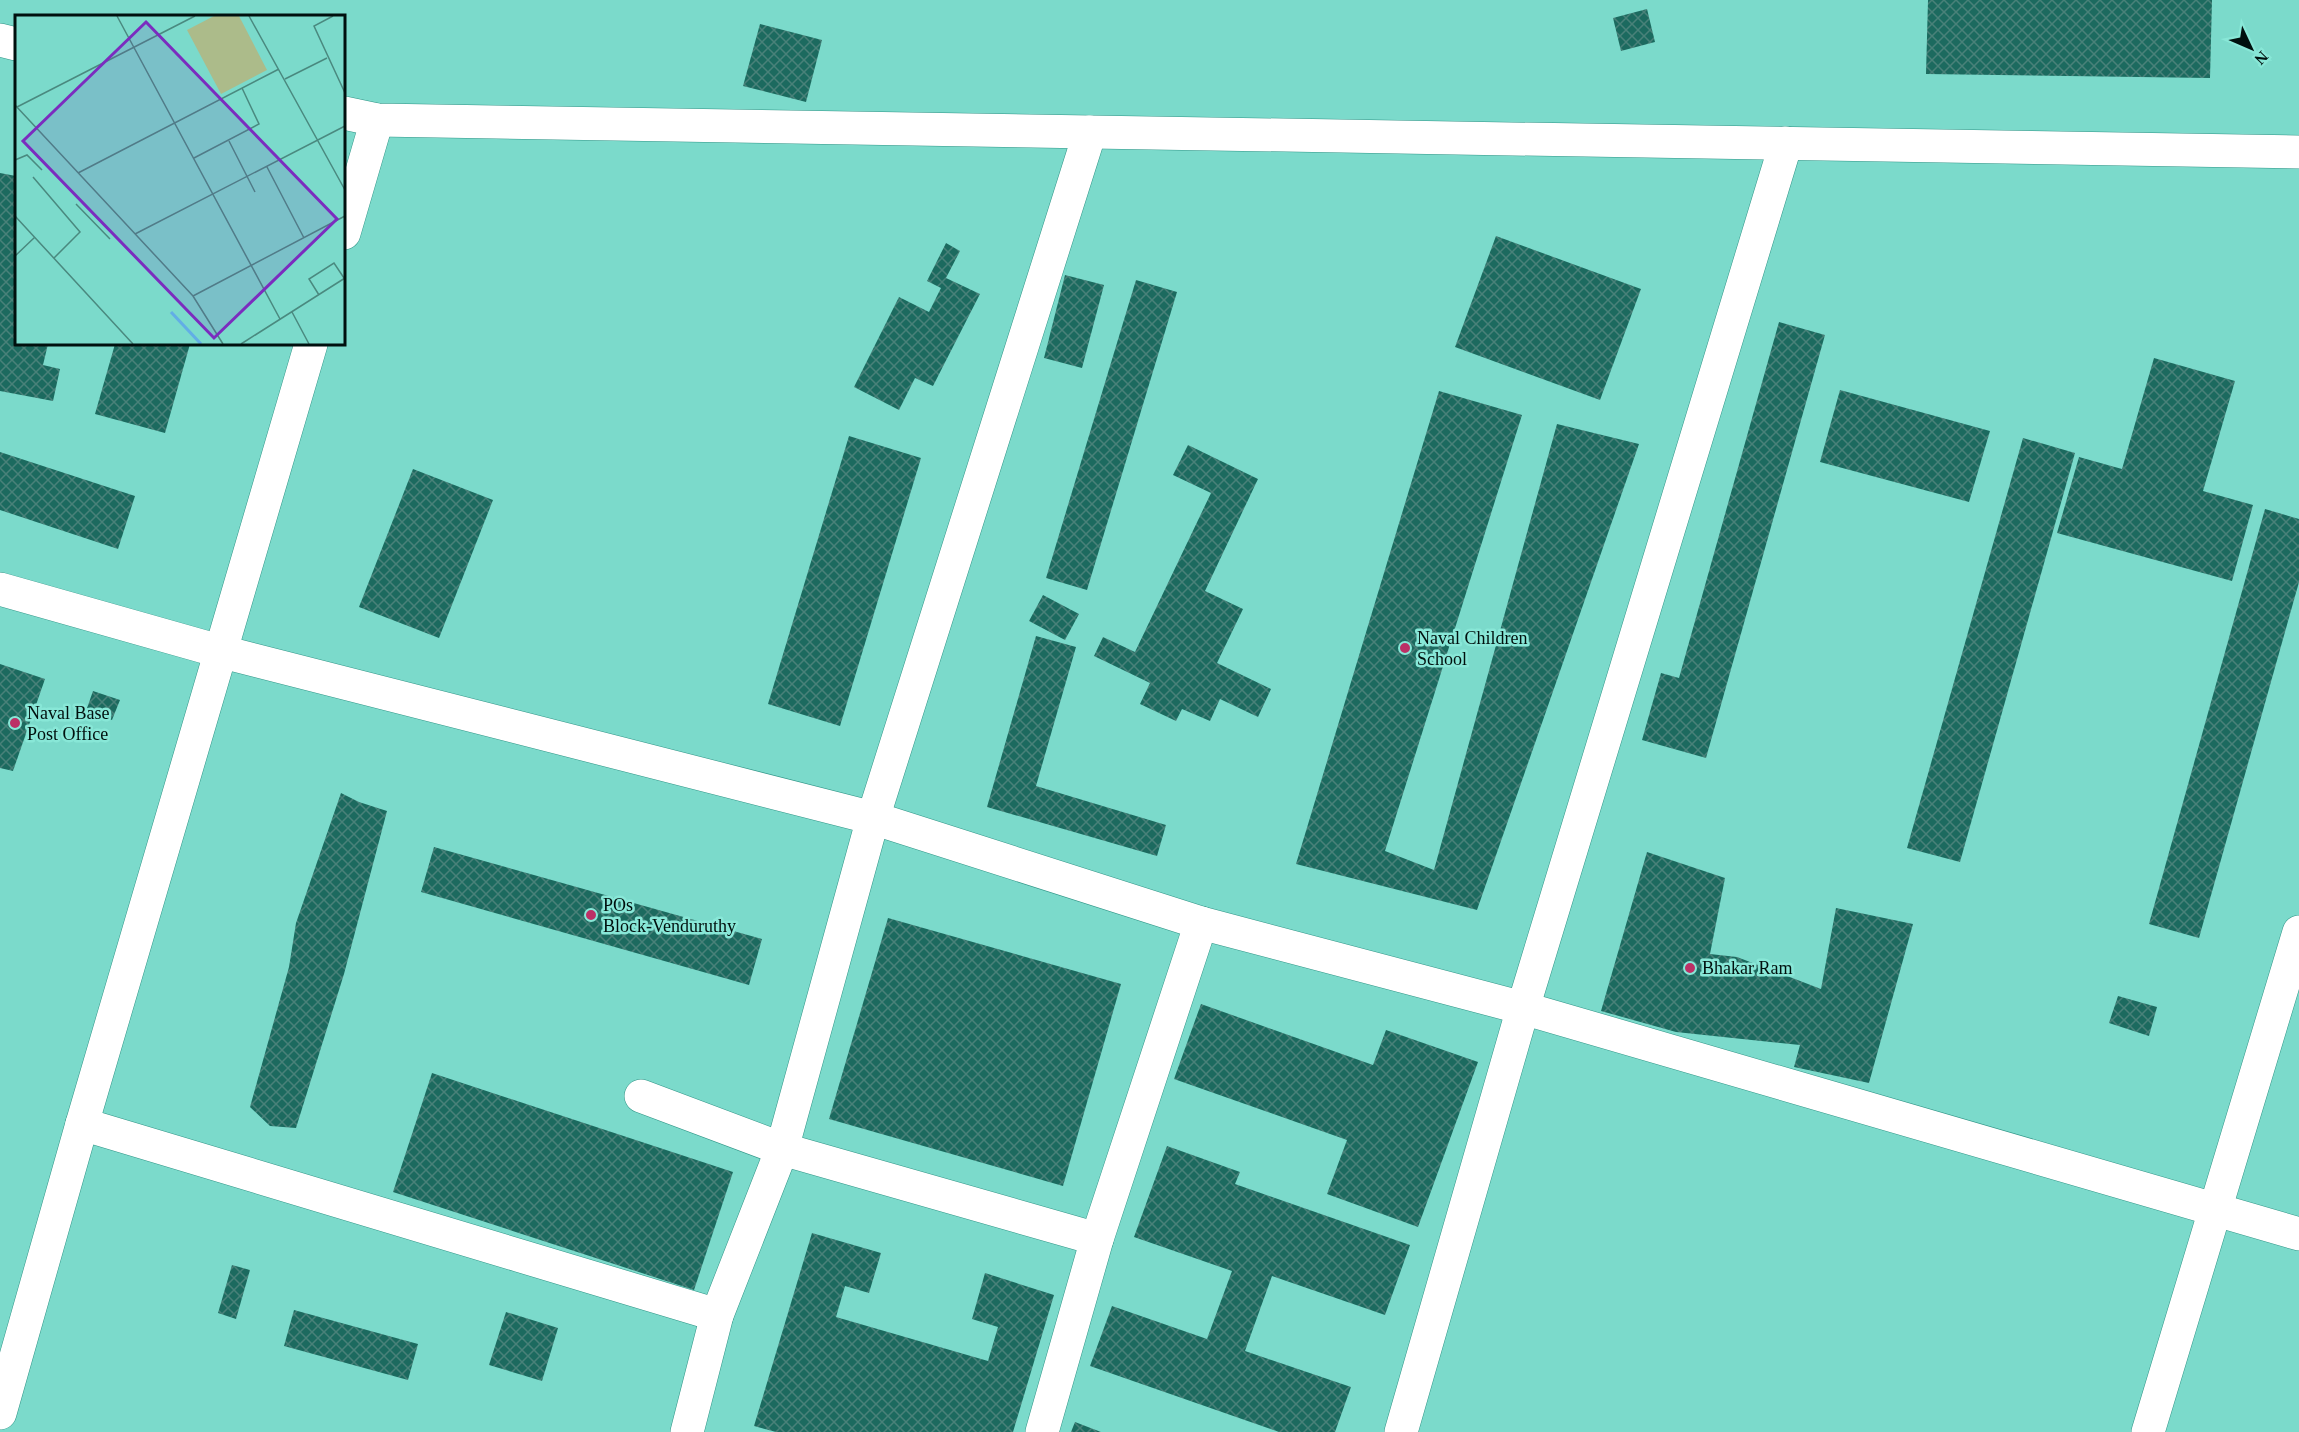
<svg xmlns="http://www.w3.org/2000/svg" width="2299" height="1432" font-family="Georgia,serif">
  <defs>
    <pattern id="building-cross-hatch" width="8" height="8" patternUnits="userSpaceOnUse" patternTransform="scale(1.5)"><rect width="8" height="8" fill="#1c6a5f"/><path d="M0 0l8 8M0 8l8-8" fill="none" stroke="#498179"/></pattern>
  </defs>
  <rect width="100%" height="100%" fill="#7bdacb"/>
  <!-- building -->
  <g fill="url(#building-cross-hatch)">
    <polygon points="1928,0 2212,0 2210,78 1926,74"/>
    <polygon points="1647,9 1655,42 1621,51 1613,18"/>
    <polygon points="760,24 822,40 806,102 743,86"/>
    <polygon points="0,173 16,176 16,344 48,344 43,365 60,369 53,401 0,391"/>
    <polygon points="1496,236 1641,289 1600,400 1455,347"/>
    <polygon points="946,243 960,251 946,278 980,294 933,386 915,378 899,410 854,387 899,297 929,312 941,288 927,281"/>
    <polygon points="1065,275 1104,285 1082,368 1044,358"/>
    <polygon points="1136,280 1177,292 1087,590 1046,578"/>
    <polygon points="1779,322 1825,335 1706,758 1642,740 1661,673 1679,678"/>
    <polygon points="115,344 190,344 165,433 95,414"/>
    <polygon points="2154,358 2235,381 2203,491 2253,505 2232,581 2057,533 2079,457 2122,469"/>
    <polygon points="1840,390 1990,431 1969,502 1820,462"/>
    <polygon points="1439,391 1522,415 1385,851 1434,870 1557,424 1639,444 1477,910 1296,864"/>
    <polygon points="849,436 921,458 840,726 768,704"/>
    <polygon points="2023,438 2075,453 1960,862 1907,848"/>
    <polygon points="1188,445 1258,479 1205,591 1243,609 1217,663 1271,689 1258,717 1220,699 1210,721 1182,709 1176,721 1140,704 1150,683 1094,656 1103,637 1135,652 1211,493 1173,475"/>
    <polygon points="0,452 135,496 118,549 0,510"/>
    <polygon points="413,469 493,500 439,638 359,607"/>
    <polygon points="2265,509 2299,519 2299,582 2199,938 2149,924"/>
    <polygon points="1043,595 1079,614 1065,640 1029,621"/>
    <polygon points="1036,636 1076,647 1036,786 1166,825 1157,856 987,807"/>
    <polygon points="0,664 45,679 13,771 0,768"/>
    <polygon points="93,691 120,700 112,720 86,711"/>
    <polygon points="341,793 359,802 387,811 344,974 296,1128 270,1126 250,1107 289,967 296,923"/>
    <polygon points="434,847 762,939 749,985 421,892"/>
    <polygon points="1647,852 1725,878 1710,954 1737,957 1821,989 1836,908 1913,924 1869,1083 1794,1067 1800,1045 1676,1032 1601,1011"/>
    <polygon points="888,918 1121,984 1063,1186 829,1119"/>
    <polygon points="2118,996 2157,1007 2149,1036 2109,1023"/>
    <polygon points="1201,1004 1373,1065 1386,1030 1478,1062 1418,1227 1327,1194 1347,1140 1174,1079"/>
    <polygon points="432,1073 733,1172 694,1290 393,1192"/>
    <polygon points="1167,1146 1240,1172 1235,1184 1410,1245 1385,1315 1272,1276 1245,1351 1351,1387 1335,1432 1279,1432 1090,1366 1112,1306 1207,1339 1232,1271 1134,1237"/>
    <polygon points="812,1233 881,1253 869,1293 845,1286 836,1317 988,1361 998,1327 972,1319 985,1273 1054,1295 1013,1432 776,1432 754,1426"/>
    <polygon points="232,1265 250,1270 236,1319 218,1313"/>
    <polygon points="294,1310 418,1344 408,1380 284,1346"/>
    <polygon points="506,1312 558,1328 542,1381 489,1365"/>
    <polygon points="1075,1422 1101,1432 1071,1432"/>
  </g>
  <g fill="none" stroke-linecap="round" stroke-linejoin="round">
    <defs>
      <g id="minor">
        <polyline points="0,40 16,44"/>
        <polyline points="344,113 377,120 2299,152"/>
        <polyline points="344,233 377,120"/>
        <polyline points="0,589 219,651 873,818 1201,923 1523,1008 2299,1234"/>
        <polyline points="641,1096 782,1149 1097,1239"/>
        <polyline points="82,1124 717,1315"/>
        <polyline points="0,1413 82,1124 311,344"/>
        <polyline points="687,1432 717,1315 782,1149 873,818 1090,132"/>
        <polyline points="1042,1432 1097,1239 1201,923"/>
        <polyline points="1401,1432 1523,1008 1786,143"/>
        <polyline points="2148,1432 2299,932"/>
      </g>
    </defs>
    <!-- minor casing -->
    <use href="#minor" stroke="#309587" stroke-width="34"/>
    <!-- minor -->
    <use href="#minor" stroke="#fff" stroke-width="33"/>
  </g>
  <!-- markers -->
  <g fill="#bc3066" stroke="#88e7d7" stroke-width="2">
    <circle cx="1405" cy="648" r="6"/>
    <circle cx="15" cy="723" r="6"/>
    <circle cx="591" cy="915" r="6"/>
    <circle cx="1690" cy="968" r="6"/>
  </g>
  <g text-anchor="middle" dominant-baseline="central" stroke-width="5" stroke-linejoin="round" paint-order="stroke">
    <!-- poi labels -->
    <g font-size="18" fill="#00100e" stroke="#88e7d7" text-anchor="start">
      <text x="1417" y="638">Naval Children<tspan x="1417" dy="21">School</tspan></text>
      <text x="27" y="713">Naval Base<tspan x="27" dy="21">Post Office</tspan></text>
      <text x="603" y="905">POs<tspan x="603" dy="21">Block-Venduruthy</tspan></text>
      <text x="1702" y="968">Bhakar Ram</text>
    </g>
  </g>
  <!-- overview -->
  <g transform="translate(15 15)">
    <rect width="330" height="330" fill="#7bdacb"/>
    <path d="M199,1H224L252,55L206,79L172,15Z" fill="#acbb8a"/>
    <path fill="none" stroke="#62aee6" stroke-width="3" d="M156,297L186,329"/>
    <path fill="none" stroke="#4a897f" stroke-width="1.5" d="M102,1L265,304M234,1L330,175M318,1L299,11L330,78M270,64L312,43M0,90L178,281L208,329M2,92L180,1M214,126L240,177M179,143L244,109L227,73M0,145L12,140L27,155M252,152L289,223M63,158L264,54M18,162L65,217L39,243M61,189L95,224M0,201L118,329M120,219L330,111M0,241L20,222M304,280L294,264L319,248L329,263M178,281L330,201M277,297L294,329M226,329L330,263"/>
    <path fill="#7b2cbf" fill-opacity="0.15" stroke="#7b2cbf" stroke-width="3" d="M131,7L322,204L199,323L8,126Z"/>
    <rect width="330" height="330" fill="none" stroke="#00100e" stroke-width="3"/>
  </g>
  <!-- north arrow -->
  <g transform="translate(2251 48) rotate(134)" stroke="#88e7d7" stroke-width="4.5" paint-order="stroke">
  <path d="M0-4.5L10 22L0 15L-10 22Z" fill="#00100e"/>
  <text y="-9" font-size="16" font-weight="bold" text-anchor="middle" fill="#00100e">N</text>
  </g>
</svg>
